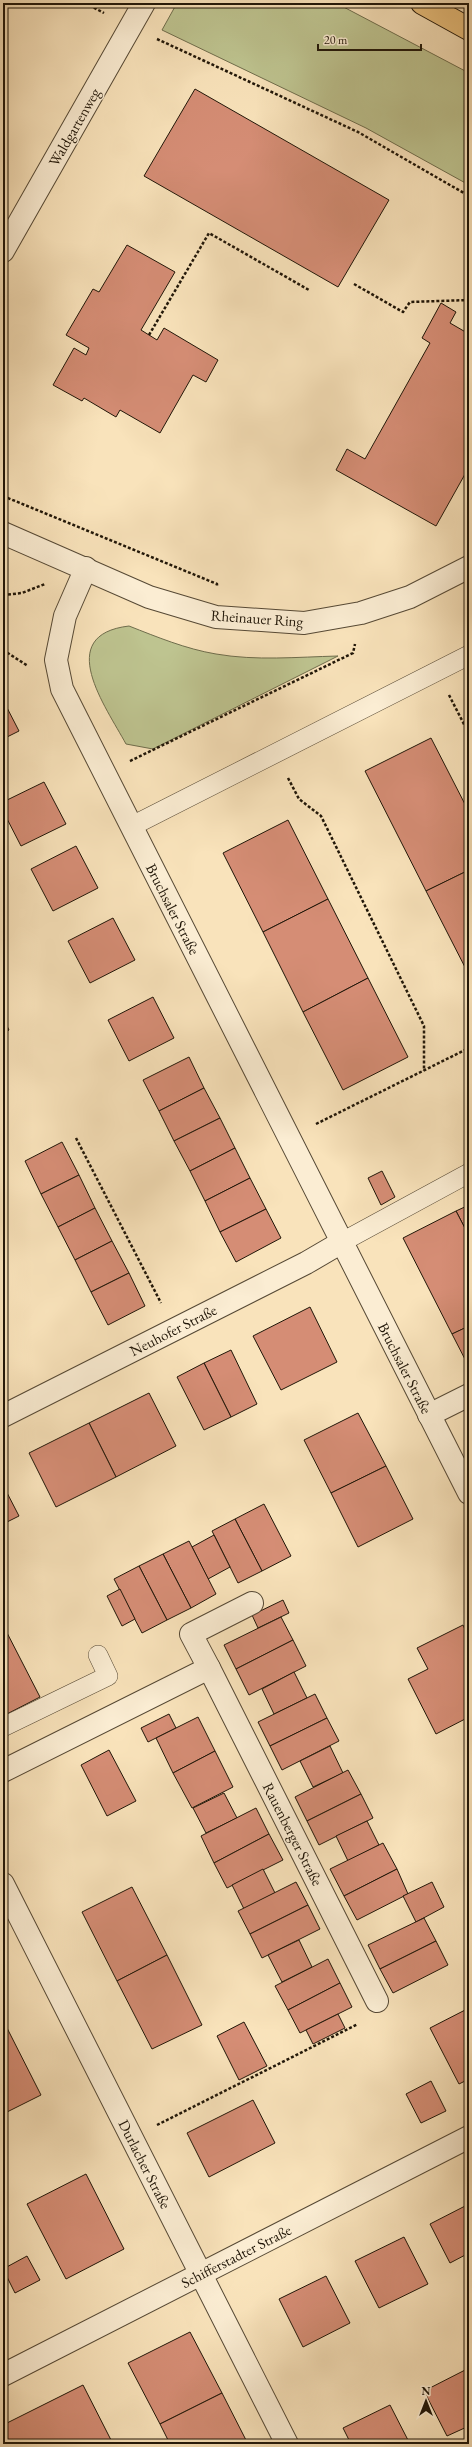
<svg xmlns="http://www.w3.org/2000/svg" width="472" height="2447" font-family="'EB Garamond',serif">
  <rect width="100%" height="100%" fill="#f9e3bb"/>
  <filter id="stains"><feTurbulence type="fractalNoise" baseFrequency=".005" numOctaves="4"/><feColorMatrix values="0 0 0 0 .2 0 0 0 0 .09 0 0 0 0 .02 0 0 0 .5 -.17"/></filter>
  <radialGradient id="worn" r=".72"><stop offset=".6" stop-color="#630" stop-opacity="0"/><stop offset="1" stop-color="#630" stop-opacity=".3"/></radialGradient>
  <!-- green -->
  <g fill="#bec490" stroke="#6f6d4c">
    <polygon points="177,3 336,3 469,73 469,185 366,128 162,30"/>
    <path d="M129,626C157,637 186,649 216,654C256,661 297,657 338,656L153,749L126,744C106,707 53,635 129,626Z"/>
  </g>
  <!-- building -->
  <g fill="#d58d75" stroke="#201608">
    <polygon points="195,89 389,200 338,287 144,176"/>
    <polygon points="127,245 175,272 141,330 157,340 164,328 218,360 206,382 193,375 160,433 120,410 116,417 84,398 82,401 53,385 74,348 86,355 89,348 66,335 93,289 99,292"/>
    <polygon points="441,303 456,312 450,323 469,334 469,467 436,526 336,470 347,449 365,459 430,343 422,338"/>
    <polygon points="3,700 19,731 3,739"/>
    <polygon points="431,738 469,812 469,870 426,891 365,771"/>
    <polygon points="44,782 66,824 21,846 3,811 3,802"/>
    <polygon points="288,820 328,899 263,932 223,853"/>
    <polygon points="76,846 98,888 53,911 31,869"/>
    <polygon points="469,870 469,975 426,891"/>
    <polygon points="328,899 368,978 303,1012 263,932"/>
    <polygon points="113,918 135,960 90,983 68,941"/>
    <polygon points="368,978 408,1057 343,1090 303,1012"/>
    <polygon points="153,997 174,1038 129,1061 108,1020"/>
    <polygon points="3,1018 9,1030 3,1034"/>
    <polygon points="189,1057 204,1088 159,1111 143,1080"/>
    <polygon points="204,1088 220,1118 174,1141 159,1111"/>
    <polygon points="220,1118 235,1148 190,1171 174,1141"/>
    <polygon points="62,1142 79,1175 41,1194 25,1161"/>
    <polygon points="235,1148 250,1178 205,1201 190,1171"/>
    <polygon points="382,1171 395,1197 381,1205 368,1178"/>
    <polygon points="79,1175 95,1208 58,1227 41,1194"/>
    <polygon points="250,1178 266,1209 220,1232 205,1201"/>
    <polygon points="469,1205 469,1236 456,1211"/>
    <polygon points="95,1208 112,1241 75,1260 58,1227"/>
    <polygon points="266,1209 281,1238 236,1262 220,1232"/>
    <polygon points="456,1211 469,1236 469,1326 452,1334 403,1238"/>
    <polygon points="112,1241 129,1273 91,1292 75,1260"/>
    <polygon points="129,1273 145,1306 108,1325 91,1292"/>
    <polygon points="310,1307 337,1362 281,1390 253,1336"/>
    <polygon points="469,1326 469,1367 452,1334"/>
    <polygon points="231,1350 257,1404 231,1417 204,1363"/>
    <polygon points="204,1363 231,1417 204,1430 177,1377"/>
    <polygon points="149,1393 176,1446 116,1477 89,1423"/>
    <polygon points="358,1413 386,1466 331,1493 304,1440"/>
    <polygon points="89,1423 116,1477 56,1507 29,1453"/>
    <polygon points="386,1466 413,1519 358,1547 331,1493"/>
    <polygon points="3,1485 19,1516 3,1524"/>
    <polygon points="264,1504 291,1556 262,1571 235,1519"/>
    <polygon points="235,1519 262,1571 238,1583 212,1531"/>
    <polygon points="214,1535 230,1567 208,1579 192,1547"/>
    <polygon points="189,1541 216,1594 191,1608 163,1554"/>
    <polygon points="163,1554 191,1608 167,1620 139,1566"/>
    <polygon points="139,1566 167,1620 142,1633 114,1579"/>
    <polygon points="120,1589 135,1619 122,1626 107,1596"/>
    <polygon points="283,1600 289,1613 258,1628 252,1615"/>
    <polygon points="281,1617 293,1640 236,1669 224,1645"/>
    <polygon points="3,1625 40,1697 3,1716"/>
    <polygon points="463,1625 469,1638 469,1723 467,1718 436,1734 408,1679 428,1669 417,1648"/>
    <polygon points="293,1640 306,1666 249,1695 236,1669"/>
    <polygon points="294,1672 307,1698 274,1714 262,1689"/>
    <polygon points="315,1694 327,1718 270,1746 258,1722"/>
    <polygon points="169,1714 176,1728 148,1742 141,1728"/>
    <polygon points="198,1717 215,1751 173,1773 156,1738"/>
    <polygon points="327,1718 339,1741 282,1770 270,1746"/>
    <polygon points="330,1746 343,1773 313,1787 300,1761"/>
    <polygon points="109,1750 136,1801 107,1816 81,1765"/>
    <polygon points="215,1751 233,1787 192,1808 173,1773"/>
    <polygon points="348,1770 361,1794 307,1821 295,1797"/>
    <polygon points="224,1793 237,1818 206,1833 193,1808"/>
    <polygon points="361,1794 373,1818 319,1845 307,1821"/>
    <polygon points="256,1808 269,1834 214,1863 201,1836"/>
    <polygon points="367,1821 379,1845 348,1861 336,1836"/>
    <polygon points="269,1834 283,1860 227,1888 214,1863"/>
    <polygon points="383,1843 397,1869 344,1896 330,1869"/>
    <polygon points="263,1869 275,1893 244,1909 232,1885"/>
    <polygon points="397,1869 408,1894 357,1920 344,1896"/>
    <polygon points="296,1882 308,1905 250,1934 238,1911"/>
    <polygon points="432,1882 444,1907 416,1922 403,1896"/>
    <polygon points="132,1887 167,1955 117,1981 82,1912"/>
    <polygon points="308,1905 320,1929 262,1958 250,1934"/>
    <polygon points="424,1918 436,1941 380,1969 368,1945"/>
    <polygon points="299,1940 312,1967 282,1982 268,1955"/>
    <polygon points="436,1941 448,1965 393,1993 380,1969"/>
    <polygon points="167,1955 202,2025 152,2049 117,1981"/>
    <polygon points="328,1959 340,1983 288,2010 275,1986"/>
    <polygon points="340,1983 352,2007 300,2033 288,2010"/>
    <polygon points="469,2008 469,2079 459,2084 430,2028"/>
    <polygon points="338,2014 345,2028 313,2044 306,2030"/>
    <polygon points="244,2022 267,2066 239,2080 217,2036"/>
    <polygon points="6,2026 41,2095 3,2114 3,2027"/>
    <polygon points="431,2081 446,2111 421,2123 406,2094"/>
    <polygon points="253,2100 275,2143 209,2177 187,2133"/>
    <polygon points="86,2174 124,2249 66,2279 27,2204"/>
    <polygon points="469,2204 469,2253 450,2263 430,2224"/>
    <polygon points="404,2237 428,2284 379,2308 355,2261"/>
    <polygon points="27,2256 40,2280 15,2293 3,2269"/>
    <polygon points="326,2276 350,2323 303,2347 279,2299"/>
    <polygon points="190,2332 222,2393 160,2424 128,2363"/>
    <polygon points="469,2368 469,2426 447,2436 424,2391"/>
    <polygon points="83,2385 111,2440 103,2444 4,2444 3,2425"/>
    <polygon points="222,2393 248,2444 170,2444 160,2424"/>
    <polygon points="390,2405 410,2444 351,2444 343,2428"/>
  </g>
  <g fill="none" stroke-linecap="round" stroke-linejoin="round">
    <defs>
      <g id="service">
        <polyline points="132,826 469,655"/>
        <polyline points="342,1242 469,1173"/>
        <polyline points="3,1727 108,1676 98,1655"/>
      </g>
      <g id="minor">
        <polyline points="3,251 144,3"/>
        <polyline points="3,533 149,597 216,617 304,623 361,613 410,597 469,567"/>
        <polyline points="86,568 65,616 56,660 62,689 469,1493"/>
        <polyline points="429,1415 469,1395"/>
        <polyline points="3,1416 306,1263 342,1242"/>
        <polyline points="209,1668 377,2001"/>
        <polyline points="3,1771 209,1668 191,1634 252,1603"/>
        <polyline points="3,1884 287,2444"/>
        <polyline points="3,2375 469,2137"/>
      </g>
      <polyline id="trunk" points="422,3 469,29"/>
    </defs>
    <!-- service casing -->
    <use href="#service" stroke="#564935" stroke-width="20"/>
    <!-- minor casing -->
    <use href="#minor" stroke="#564935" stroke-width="24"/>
    <!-- trunk casing -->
    <use href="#trunk" stroke="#201608" stroke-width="24"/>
    <!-- path -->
    <g stroke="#201608" stroke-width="2.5" stroke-dasharray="3 2" stroke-linecap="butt">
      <polyline points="85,3 104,13"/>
      <polyline points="157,39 358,132 469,196"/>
      <polyline points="354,284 403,312 410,302 469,300"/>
      <polyline points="149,335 209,233 309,290"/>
      <polyline points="3,496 217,584 217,587"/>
      <polyline points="3,595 22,593 45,584"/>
      <polyline points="3,650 28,666"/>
      <polyline points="449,695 469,734"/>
      <polyline points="130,761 353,653 355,644"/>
      <polyline points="288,778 299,799 321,816 424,1026 424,1071"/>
      <polyline points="316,1124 469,1048"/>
      <polyline points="76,1138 161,1303"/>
      <polyline points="157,2125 358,2024"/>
    </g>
    <!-- service -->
    <use href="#service" stroke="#fbedd3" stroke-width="19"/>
    <!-- minor -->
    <use href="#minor" stroke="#fbedd3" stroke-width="22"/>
    <!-- trunk -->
    <use href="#trunk" stroke="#ecc27e" stroke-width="22"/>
  </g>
  <g text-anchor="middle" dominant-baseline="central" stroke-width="3" stroke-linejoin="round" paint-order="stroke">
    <!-- street labels -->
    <g font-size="15" fill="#201608" stroke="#fbedd3">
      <text transform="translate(74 127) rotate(-60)">Waldgartenweg</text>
      <text transform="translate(257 618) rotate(4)">Rheinauer Ring</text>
      <text transform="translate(173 909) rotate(63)">Bruchsaler Straße</text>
      <text transform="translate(173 1330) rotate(-27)">Neuhofer Straße</text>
      <text transform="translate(405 1368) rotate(63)">Bruchsaler Straße</text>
      <text transform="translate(293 1834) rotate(63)">Rauenberger Straße</text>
      <text transform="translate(145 2164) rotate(63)">Durlacher Straße</text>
      <text transform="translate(236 2256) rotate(-27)">Schifferstadter Straße</text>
    </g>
  </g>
  <!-- margin -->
  <rect width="472" height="2447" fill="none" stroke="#f9e3bb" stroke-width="16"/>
  <rect x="4" y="4" width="464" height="2439" fill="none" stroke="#201608" stroke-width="2"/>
  <rect x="8" y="8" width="456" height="2431" fill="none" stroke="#201608"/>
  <!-- north arrow -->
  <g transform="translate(426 2401)" stroke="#fbedd3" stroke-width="3" paint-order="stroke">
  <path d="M0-3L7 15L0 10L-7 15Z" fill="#201608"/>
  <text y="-6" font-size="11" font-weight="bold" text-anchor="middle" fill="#201608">N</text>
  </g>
  <!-- scale -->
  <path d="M318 44v6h103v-6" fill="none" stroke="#201608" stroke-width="2"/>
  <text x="324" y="44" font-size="12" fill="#201608" stroke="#fbedd3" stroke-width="3" paint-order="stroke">20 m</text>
  <rect width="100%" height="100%" filter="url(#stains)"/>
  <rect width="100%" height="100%" fill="url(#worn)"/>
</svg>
